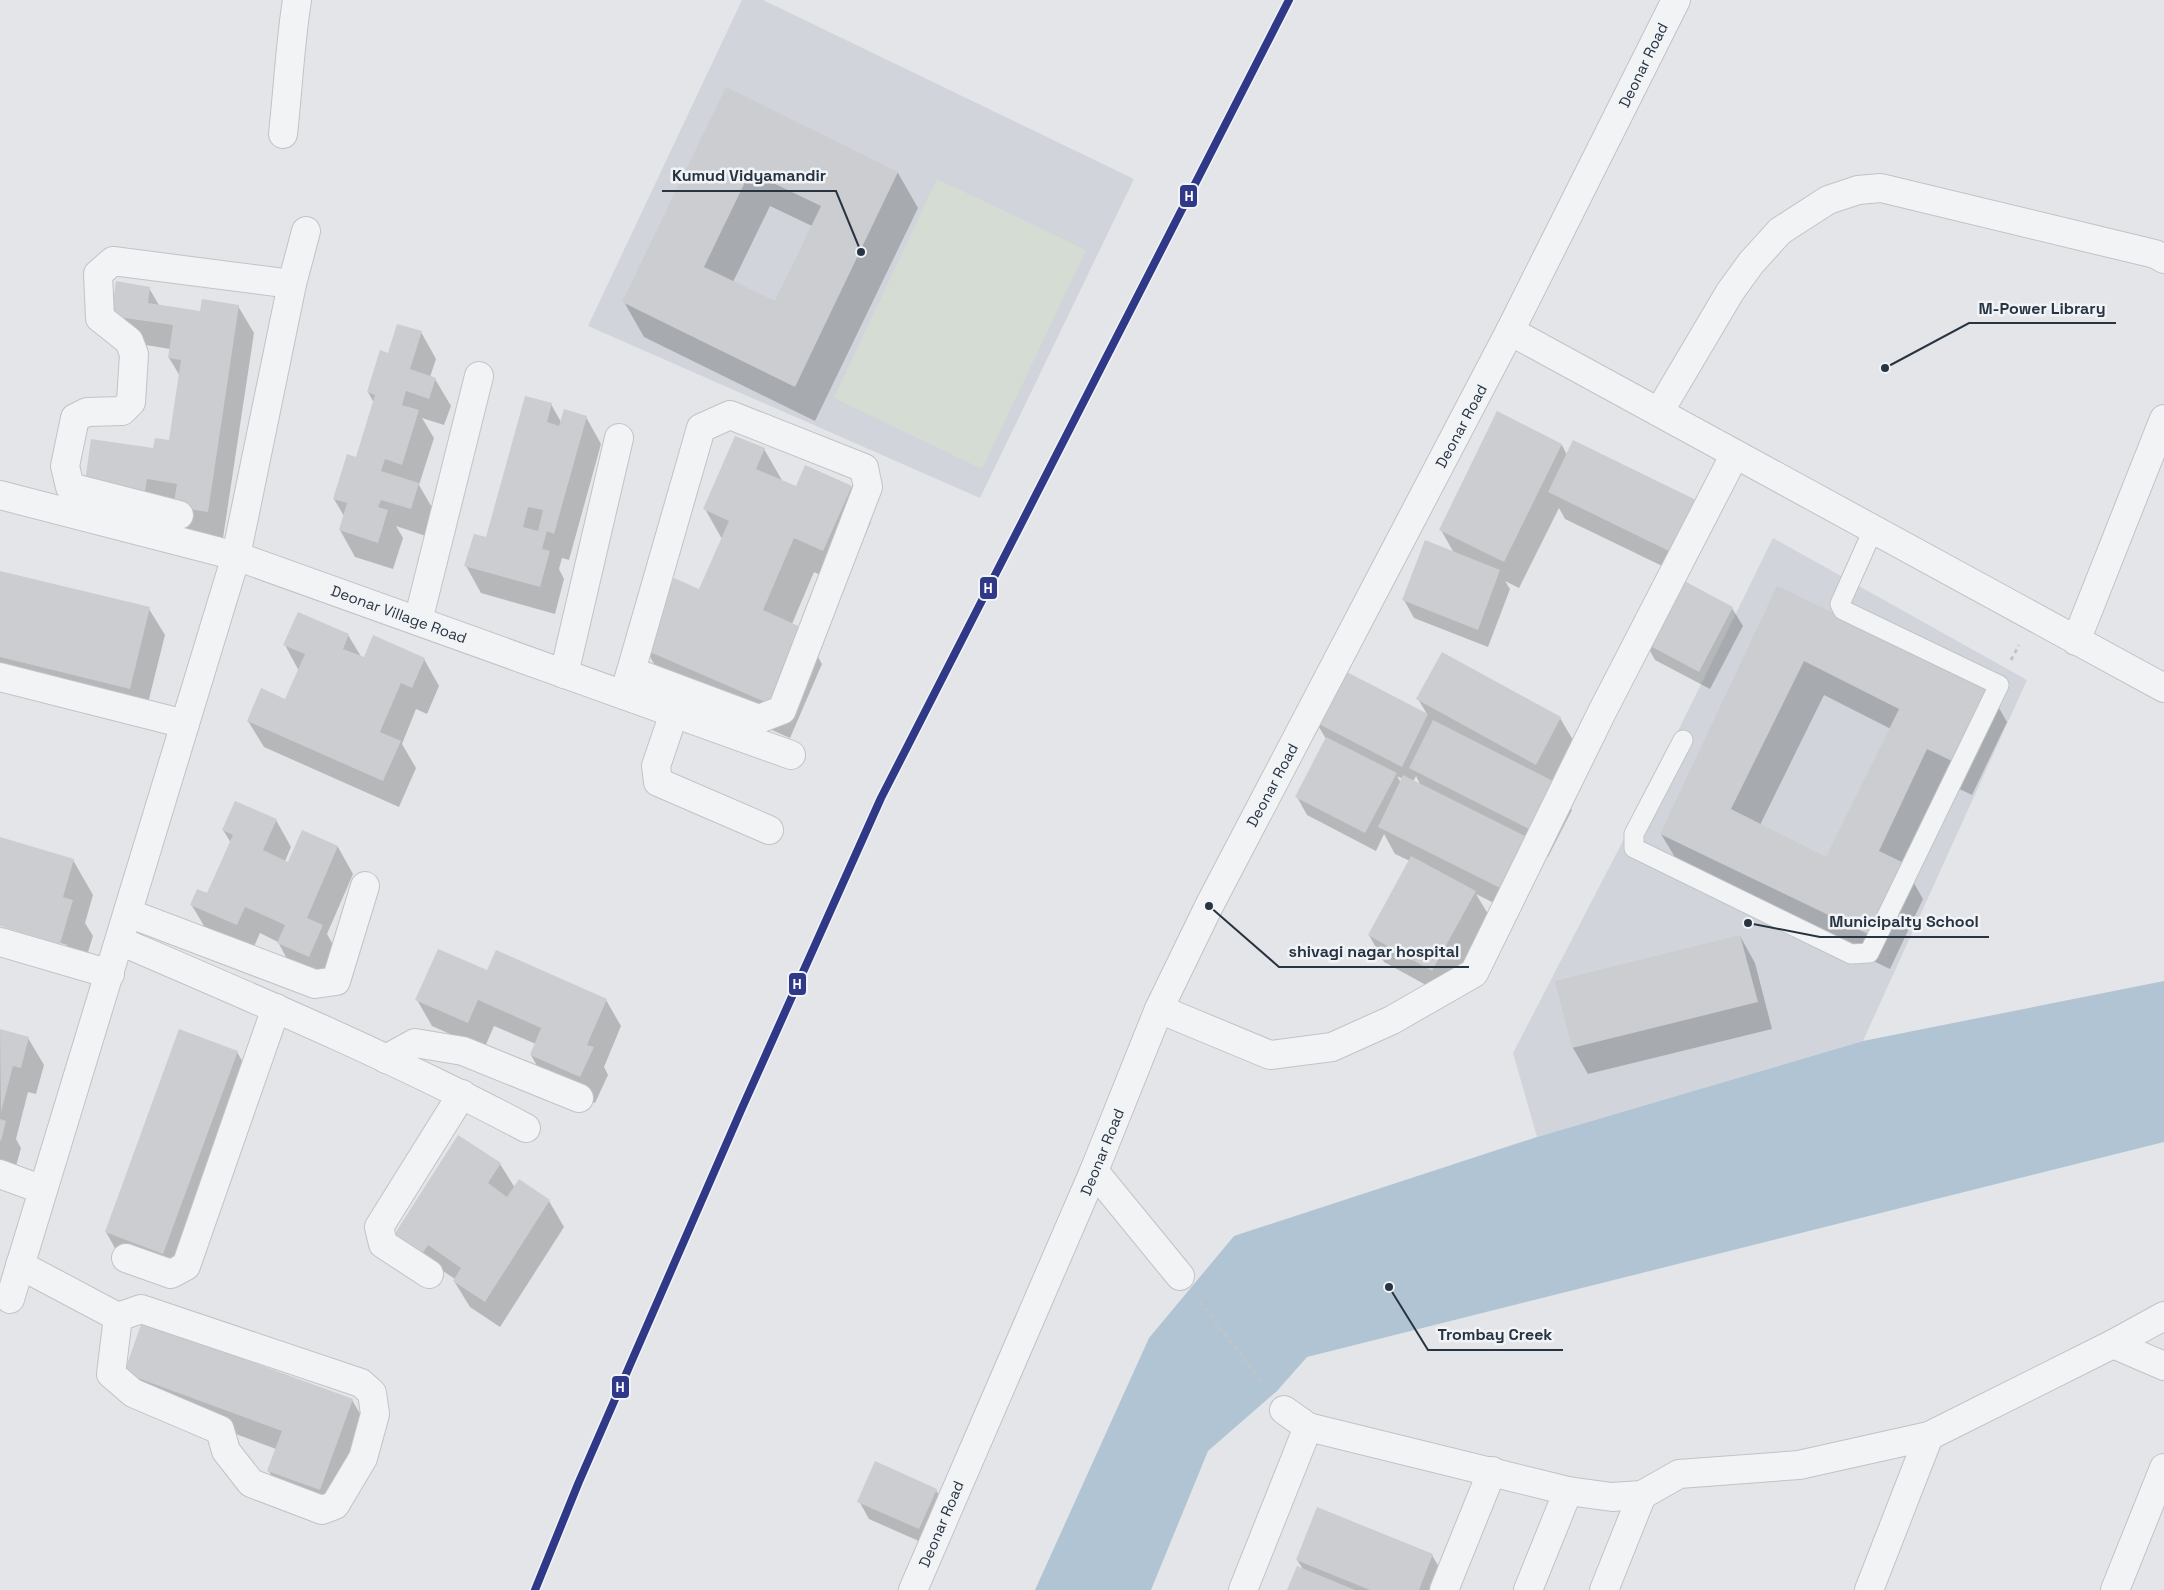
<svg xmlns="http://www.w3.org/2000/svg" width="2164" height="1590" font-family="'Space Grotesk',sans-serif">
  <rect width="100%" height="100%" fill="#e3e5e8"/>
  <!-- built -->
  <g fill="#d1d5db">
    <polygon points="742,0 763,0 1134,179 980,498 588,326"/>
    <polygon points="1773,538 2027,680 1863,1041 1537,1137 1513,1053 1641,806"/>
  </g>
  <!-- green -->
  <polygon fill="#d4dcd3" points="937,179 1086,250 982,469 834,398"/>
  <!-- water -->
  <polygon fill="#b1c4d3" points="2164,981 2164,1142 1307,1357 1277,1391 1208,1451 1151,1590 1035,1590 1149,1338 1234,1236 1537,1137 1863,1041"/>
  <!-- shadow -->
  <g fill="#0003" fill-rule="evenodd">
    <path d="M726,89L898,173L918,208L815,421L644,337L624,302ZM770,206L812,226L775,302L733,282Z"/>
    <polygon points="149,288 160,307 201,313 238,306 254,333 223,538 190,534 175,507 102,509 154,449 170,441 180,376 169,358 170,349 128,342 112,315"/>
    <polygon points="421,332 436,359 430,377 435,379 451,406 444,425 422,418 434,438 419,485 434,511 426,536 396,526 403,538 393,569 355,557 340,530 344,516 334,499 356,459 374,403 368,392 389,354"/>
    <polygon points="551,404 561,422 586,417 601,444 569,560 562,558 559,569 564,579 555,614 481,593 466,566 487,539"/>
    <polygon points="1562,445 1567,455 1695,501 1687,578 1565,519 1559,508 1519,588 1505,581 1510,589 1488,647 1414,618 1404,600 1454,553 1441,530"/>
    <polygon points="764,449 783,482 796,488 851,487 871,522 843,585 814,572 792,624 802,629 822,664 790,738 665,683 645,648 700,591 722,539 705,509"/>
    <polygon points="0,572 149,609 165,635 145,715 0,680"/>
    <polygon points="1678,579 1732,608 1743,626 1710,689 1655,660 1645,642"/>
    <path d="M1778,587L1987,687L2007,722L1972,795L1947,783L1906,869L1923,899L1890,969L1682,869L1661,834ZM1824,695L1891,729L1827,858L1760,825Z"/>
    <polygon points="299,613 348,635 362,658 364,659 424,659 439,686 427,714 416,709 402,744 416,768 399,807 264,747 248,721 286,701 299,671 285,645"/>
    <path d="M1418,699L1560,718L1576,745L1556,784L1572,810L1548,857L1531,848L1516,914L1476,894L1491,919L1448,997L1384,962L1369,935L1410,861L1395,854L1384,834L1376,851L1307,815L1297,797L1326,739L1316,722L1427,714ZM1397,776L1403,779L1401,783ZM1416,776L1421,786L1413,782Z"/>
    <polygon points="276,820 291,847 285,861 289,863 303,832 338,847 353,874 327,934 337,952 324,983 293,970 278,942 260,933 252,951 207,931 191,904 208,895 231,843 223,830"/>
    <polygon points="0,838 73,860 93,895 85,923 93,936 80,978 0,955 0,928 66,947 67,945 0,925"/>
    <polygon points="1740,936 1755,963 1772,1029 1588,1074 1573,1048 1557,982"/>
    <polygon points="488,972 606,1000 621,1026 604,1067 608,1075 595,1103 546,1082 531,1055 536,1044 494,1026 484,1049 432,1026 417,1000"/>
    <polygon points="0,1031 28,1038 44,1065 36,1094 28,1092 16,1139 21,1148 15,1170 0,1166"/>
    <polygon points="237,1052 252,1078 178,1280 121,1259 106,1232"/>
    <polygon points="500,1164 515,1188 549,1201 564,1227 500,1327 470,1307 454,1281 455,1279 443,1271 436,1283 409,1265"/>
    <polygon points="125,1372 352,1400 368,1427 335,1516 284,1497 268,1470 276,1449 141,1399"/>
    <polygon points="936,1490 946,1508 930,1546 869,1519 859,1501"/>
    <polygon points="1432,1555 1447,1581 1444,1590 1288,1590 1303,1569 1297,1560"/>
  </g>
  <!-- building -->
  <g fill="#cbcdd0" fill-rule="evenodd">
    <path d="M726,87L898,172L795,387L622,302ZM750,172L821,206L775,301L704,267Z"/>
    <polygon points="116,281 150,287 148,303 200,311 202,299 239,305 208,512 173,507 177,484 147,479 145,492 85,482 91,439 153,448 155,438 169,440 181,360 168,358 173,325 111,316"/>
    <polygon points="397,324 422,331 410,369 436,378 429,399 406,391 402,405 419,410 402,465 385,459 381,471 419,483 411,509 381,500 378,507 388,510 378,543 339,530 347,503 333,499 347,454 356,457 375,395 367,392 380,350 388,353"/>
    <path d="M525,396L552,403L547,422L559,426L564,409L587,416L554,534L547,531L542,549L550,551L540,587L464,566L474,534L486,537ZM528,507L543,510L538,531L523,527Z"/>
    <polygon points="1497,411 1562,444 1504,562 1439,530"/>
    <polygon points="735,436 765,448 756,469 796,486 805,465 852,486 823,551 794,538 763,610 803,628 770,704 643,649 674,578 699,589 729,521 703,509"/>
    <polygon points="1573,440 1696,500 1671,552 1548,492"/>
    <polygon points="1425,540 1500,570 1478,630 1402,600"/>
    <polygon points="0,571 150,607 130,689 0,657"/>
    <polygon points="1677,577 1733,607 1699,672 1643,642"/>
    <path d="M1777,586L1987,686L1952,761L1927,749L1879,851L1904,863L1870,935L1660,834ZM1804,661L1899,709L1826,857L1731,809Z"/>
    <polygon points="298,612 349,634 343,649 364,657 373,635 425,658 412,688 401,683 380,732 401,741 383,781 247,721 261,688 285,699 305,654 283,645"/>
    <polygon points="1442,652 1561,717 1536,765 1416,699"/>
    <polygon points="1341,669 1428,714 1402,767 1315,722"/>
    <polygon points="1433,720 1557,783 1533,831 1409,768"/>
    <polygon points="1326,737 1397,773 1365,833 1295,797"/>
    <polygon points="1403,775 1525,836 1500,888 1378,827"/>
    <polygon points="235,801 277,819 263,850 288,862 302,830 338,846 307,918 323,925 309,957 277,943 285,925 245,907 237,925 190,905 197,889 207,893 233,835 222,830"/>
    <polygon points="0,837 74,859 63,897 73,900 60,944 0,926"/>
    <polygon points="1411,856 1476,891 1432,971 1368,935"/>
    <polygon points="1740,935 1758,1002 1572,1048 1555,981"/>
    <polygon points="438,949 487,970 496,950 607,999 587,1045 594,1047 580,1077 530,1055 541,1028 478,1000 468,1023 415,1000"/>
    <polygon points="0,1029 29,1037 21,1068 13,1066 1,1112"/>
    <polygon points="179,1029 238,1051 163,1254 105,1232"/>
    <polygon points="0,1119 6,1121 1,1141 0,1140"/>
    <polygon points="458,1135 501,1163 488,1183 507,1197 519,1179 550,1200 485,1302 453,1281 461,1268 428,1245 420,1257 392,1238"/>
    <polygon points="142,1322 353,1399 320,1490 267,1471 282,1431 124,1373"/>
    <polygon points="875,1461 937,1489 919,1529 857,1502"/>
    <polygon points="1317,1507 1433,1554 1419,1590 1370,1590 1296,1560"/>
    <polygon points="1297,1566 1355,1590 1287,1590"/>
  </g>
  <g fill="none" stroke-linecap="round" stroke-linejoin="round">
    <defs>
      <polyline id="service" points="1683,740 1634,834 1634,848 1851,954 1869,953 1999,685 1843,610 1840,604 1873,530"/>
      <g id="minor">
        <path d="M283,134C288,89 290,44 297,0"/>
        <polyline points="1659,412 1730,292 1751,263 1780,231 1828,200 1858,190 1881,188 2155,254 2164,259"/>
        <polyline points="0,495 236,556 791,755"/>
        <polyline points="179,515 70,487 65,466 75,418 87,412 122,411 131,402 134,354 129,341 100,318 98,274 113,261 292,284"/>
        <polyline points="418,621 479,376"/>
        <polyline points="2076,641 2164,419"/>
        <polyline points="564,674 619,438"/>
        <polyline points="0,677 185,724"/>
        <polyline points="624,695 631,671 701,428 730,415 864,468 868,487 782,710 759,719 631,671"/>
        <polyline points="674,713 656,766 658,782 769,830"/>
        <polyline points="128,913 315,984 336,981 365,886"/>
        <path d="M120,941C257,1000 394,1058 526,1128"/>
        <polyline points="0,942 110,974"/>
        <polyline points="1159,1009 1270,1055 1332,1047 1392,1020 1474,973 1602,712 1735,454"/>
        <polyline points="386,1059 415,1043 463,1051 579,1098"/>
        <polyline points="1094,1171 1180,1276"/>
        <polyline points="0,1174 43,1190"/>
        <polyline points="126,1258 171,1274 186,1266 276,1008"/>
        <polyline points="20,1265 118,1317 141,1309 361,1383 372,1393 375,1414 363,1458 335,1505 322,1510 251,1483 226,1451 220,1430 133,1393 111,1374 118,1317"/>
        <polyline points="429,1274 383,1244 379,1227 462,1094"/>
        <polyline points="10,1299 236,556 292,284 306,231"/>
        <polyline points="2113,1344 2164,1366"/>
        <polyline points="1284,1410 1308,1427 1568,1491 1612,1497 1642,1495 1679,1474 1799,1465 1929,1436 2113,1344 2164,1316"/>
        <polyline points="1243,1590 1308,1427"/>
        <polyline points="1444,1590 1492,1471"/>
        <polyline points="1528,1590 1568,1491"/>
        <polyline points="1604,1590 1642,1495"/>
        <polyline points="1869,1590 1929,1436"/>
        <polyline points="2115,1590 2164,1468"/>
      </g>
      <g id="tertiary">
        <polyline points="1510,331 2164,688"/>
        <polyline points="913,1590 1094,1171 1159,1009 1209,906 1510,331 1676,0"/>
      </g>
    </defs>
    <!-- service casing -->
    <use href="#service" stroke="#c1c3c6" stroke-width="21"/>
    <!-- minor casing -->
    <use href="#minor" stroke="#c1c3c6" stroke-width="30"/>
    <!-- tertiary casing -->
    <use href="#tertiary" stroke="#c1c3c6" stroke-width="30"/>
    <!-- path -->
    <g stroke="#c1c4c7" stroke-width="3" stroke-dasharray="4 4" stroke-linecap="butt">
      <polyline points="2011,660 2019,645"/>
      <polyline points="1200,1302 1264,1384"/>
    </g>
    <!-- service -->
    <use href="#service" stroke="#f2f3f5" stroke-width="19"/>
    <!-- minor -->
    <use href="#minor" stroke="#f2f3f5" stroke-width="28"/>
    <!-- tertiary -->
    <use href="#tertiary" stroke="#f2f3f5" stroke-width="28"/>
    <defs>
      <polyline id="rail-1" points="535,1590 578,1484 742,1108 881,798 1289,0"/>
    </defs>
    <!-- rail-1 casing -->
    <use href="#rail-1" stroke="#f1f4f7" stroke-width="11"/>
    <!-- rail-1 -->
    <use href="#rail-1" stroke="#303888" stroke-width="8"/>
  </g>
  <g text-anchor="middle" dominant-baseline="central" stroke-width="5" stroke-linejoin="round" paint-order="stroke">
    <!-- street labels -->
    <g font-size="15" fill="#293442" stroke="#f1f4f7">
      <text transform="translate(1643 65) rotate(-64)">Deonar Road</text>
      <text transform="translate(1461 426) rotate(-62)">Deonar Road</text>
      <text transform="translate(399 614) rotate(20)">Deonar Village Road</text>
      <text transform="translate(1272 785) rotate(-62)">Deonar Road</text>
      <text transform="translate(1102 1152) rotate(-68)">Deonar Road</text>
      <text transform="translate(941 1524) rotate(-67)">Deonar Road</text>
    </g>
  </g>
  <!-- callouts -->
  <path fill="none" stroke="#293442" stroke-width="2" d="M861 252L836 191H662M1885 368L1969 323H2116M1748 923L1820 937H1989M1209 906L1279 967H1469M1389 1287L1428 1350H1563"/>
  <g fill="#293442" stroke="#f1f4f7" stroke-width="2">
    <circle cx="861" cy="252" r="5"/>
    <circle cx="1885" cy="368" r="5"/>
    <circle cx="1748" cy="923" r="5"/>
    <circle cx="1209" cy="906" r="5"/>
    <circle cx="1389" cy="1287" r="5"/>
  </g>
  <g font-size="16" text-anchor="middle" font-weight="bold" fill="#293442" stroke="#f1f4f7" stroke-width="5" stroke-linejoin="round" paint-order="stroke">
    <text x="749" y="181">Kumud Vidyamandir</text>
    <text x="2042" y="314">M-Power Library</text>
    <text x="1904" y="927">Municipalty School</text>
    <text x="1374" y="957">shivagi nagar hospital</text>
    <text x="1495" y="1340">Trombay Creek</text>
  </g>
  <g stroke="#f1f4f7" stroke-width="2">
    <rect x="1179" y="184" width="19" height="24" rx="5" fill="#303888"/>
    <rect x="979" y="576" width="19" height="24" rx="5" fill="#303888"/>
    <rect x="788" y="972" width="19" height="24" rx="5" fill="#303888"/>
    <rect x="611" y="1375" width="19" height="24" rx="5" fill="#303888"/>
  </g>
  <g font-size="14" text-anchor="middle" font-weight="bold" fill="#fff">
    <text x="1189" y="201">H</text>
    <text x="988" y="593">H</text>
    <text x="797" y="989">H</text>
    <text x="620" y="1392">H</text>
  </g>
</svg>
